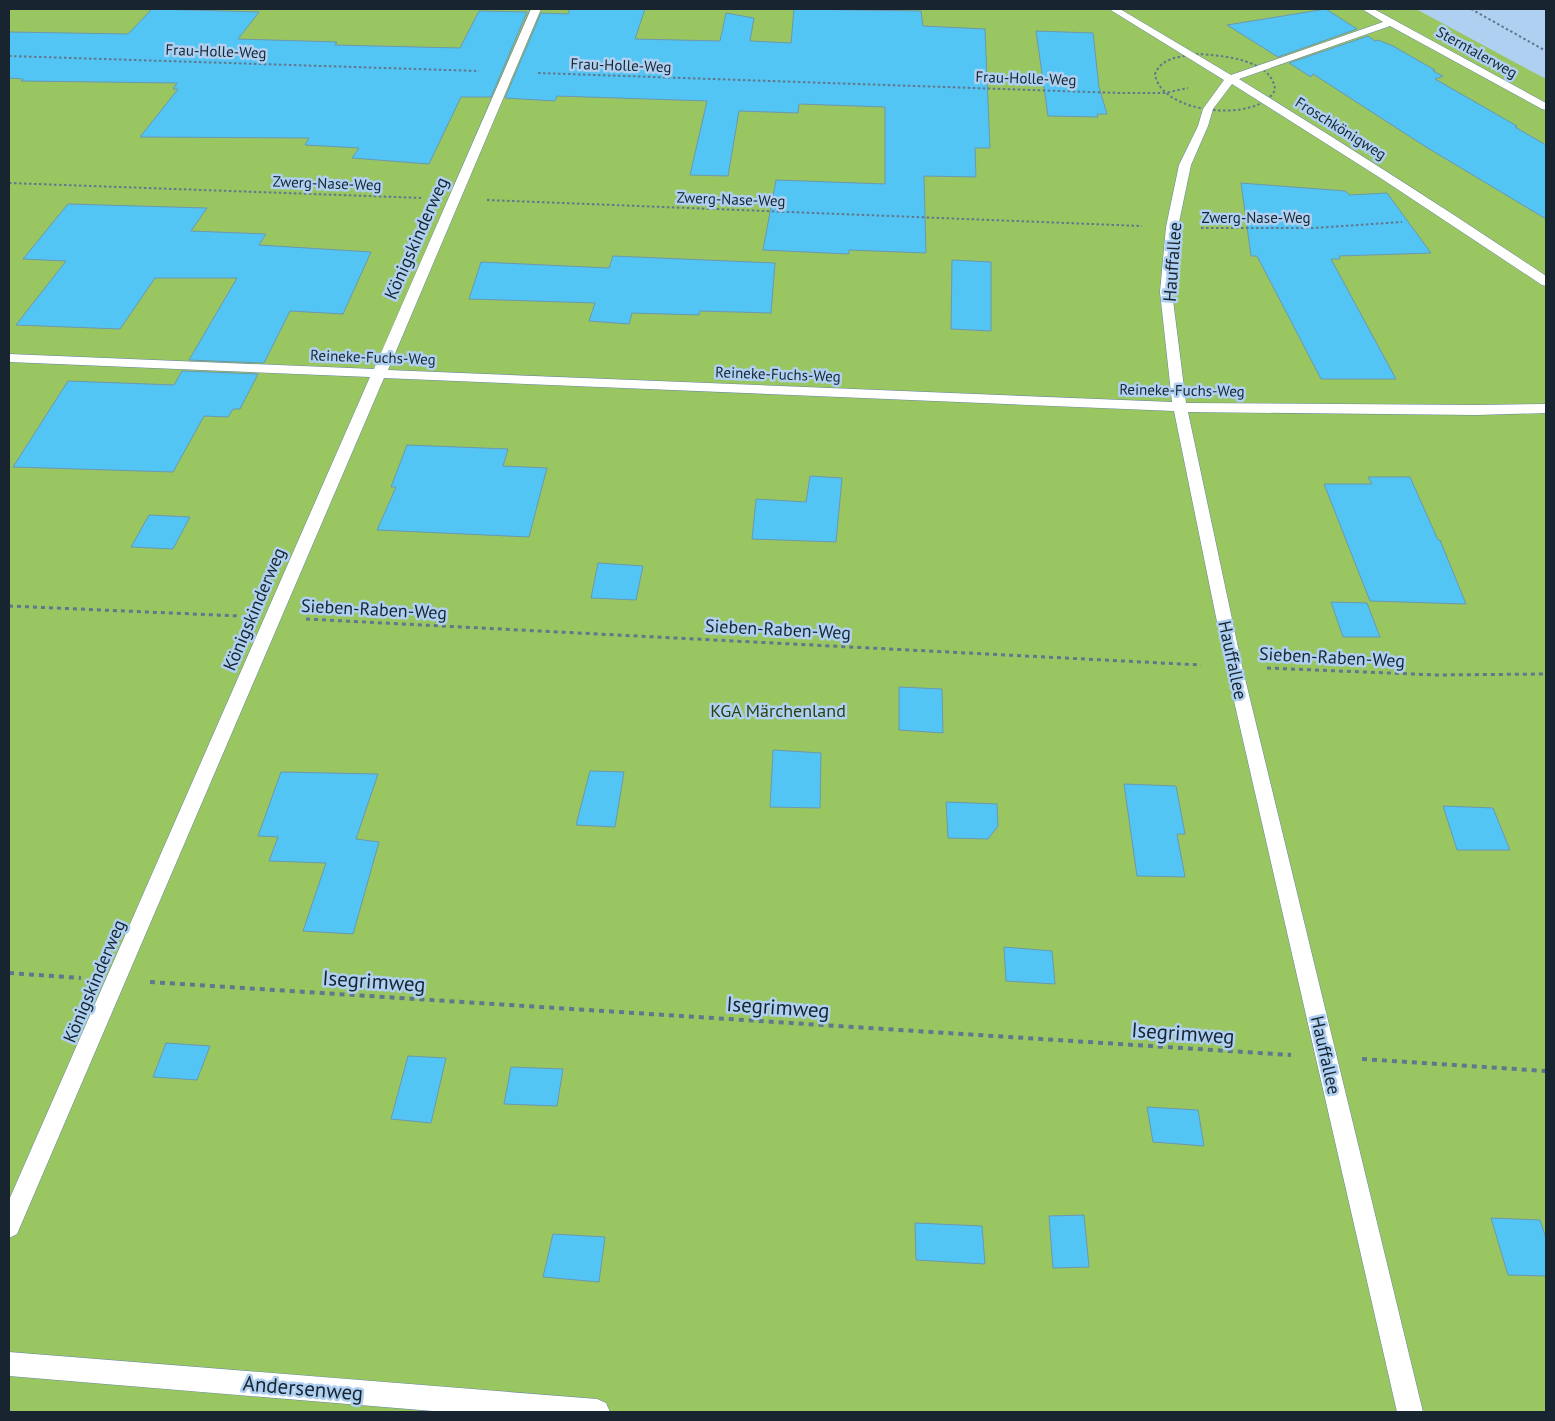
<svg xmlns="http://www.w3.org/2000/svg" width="1555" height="1421" font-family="'PT Sans',sans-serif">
  <rect width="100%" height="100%" fill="#afd0f0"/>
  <!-- green -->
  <polygon fill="#9ac662" points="9,9 1416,9 1546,79 1546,1412 9,1412"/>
  <!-- building -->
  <g fill="#53c5f4" stroke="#6b98ad">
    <polygon points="152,9 259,12 238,39 337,42 335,45 460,48 479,11 527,12 491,97 461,97 429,164 352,158 359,148 305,145 309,138 140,137 178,89 173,89 177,83 21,81 23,79 9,78 9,32 128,34"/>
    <polygon points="570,9 645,9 635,39 720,41 726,13 754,18 750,41 791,43 794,9 921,11 923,26 985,29 990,148 975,148 976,177 924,176 926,253 849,250 849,254 763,250 776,180 885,184 885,107 799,104 798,113 739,111 728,176 690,175 707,101 557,96 555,101 505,98 541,13 568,14"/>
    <polygon points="1326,9 1357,29 1278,57 1227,25"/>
    <polygon points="1036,31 1093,33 1099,87 1107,114 1097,114 1098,117 1048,116"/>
    <polygon points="1368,36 1375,41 1378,40 1393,46 1435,70 1433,71 1443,76 1435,79 1517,126 1515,127 1546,145 1546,219 1426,147 1313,74 1311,77 1289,63"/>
    <polygon points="1241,183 1345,191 1350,195 1387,193 1431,253 1339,256 1340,259 1331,259 1396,379 1321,379 1257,256 1251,256"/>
    <polygon points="68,204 207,208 191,231 266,234 259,245 371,252 343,314 290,311 264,363 189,360 237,278 155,278 120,329 16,325 66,261 23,259"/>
    <polygon points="613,256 775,263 771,313 700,311 699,315 632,313 629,324 589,321 595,303 469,299 481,262 609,268"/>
    <polygon points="952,260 991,262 991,331 951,329"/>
    <polygon points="182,371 258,374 240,409 233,409 228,417 204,416 173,472 13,467 68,381 174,385"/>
    <polygon points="407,445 508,449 503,466 547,468 529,537 377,530 396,487 391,487"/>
    <polygon points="810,476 842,478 836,542 752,539 756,499 806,502"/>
    <polygon points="1368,477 1410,477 1438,540 1440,540 1466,604 1370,601 1324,484 1372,484"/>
    <polygon points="149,515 190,517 173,549 131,547"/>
    <polygon points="598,563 643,566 636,600 591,598"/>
    <polygon points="1331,602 1367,603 1380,637 1343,637"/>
    <polygon points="899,687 942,689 943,733 899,730"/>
    <polygon points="773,750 821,753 820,808 770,807"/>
    <polygon points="590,771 624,772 615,827 576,825"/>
    <polygon points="281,772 378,774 356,839 379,842 353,934 303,931 326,863 269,861 278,837 258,836"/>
    <polygon points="1124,784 1176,786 1185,834 1177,834 1185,877 1137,876"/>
    <polygon points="946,802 997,804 998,826 988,839 948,838"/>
    <polygon points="1443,806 1493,808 1510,850 1457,850"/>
    <polygon points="1004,947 1052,951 1055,984 1006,981"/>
    <polygon points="166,1043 210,1046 197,1080 153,1077"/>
    <polygon points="408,1056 446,1058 431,1123 391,1119"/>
    <polygon points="511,1067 563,1069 557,1106 504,1104"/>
    <polygon points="1147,1107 1198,1110 1204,1146 1153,1142"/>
    <polygon points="1084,1215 1089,1267 1053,1268 1049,1216"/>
    <polygon points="1491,1218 1540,1220 1546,1238 1546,1276 1508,1275"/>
    <polygon points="915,1223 982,1226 985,1264 916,1260"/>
    <polygon points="553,1234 605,1237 599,1282 543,1277"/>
  </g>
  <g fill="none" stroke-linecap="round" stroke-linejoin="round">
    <defs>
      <g id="lane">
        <path d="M531,9H541L388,370L1172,402L1160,292L1166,227L1179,165L1198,126L1203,109L1224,80L1109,9H1120L1231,75L1383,22L1362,9H1374L1546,103V110L1542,109L1390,26L1239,79C1343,143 1445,208 1546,276V286L1542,285L1382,179L1232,84L1213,109L1208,126L1191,165L1178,227L1172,292L1186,403L1476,405L1546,404V413L1476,415L1188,412L1242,666L1423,1412H1397L1226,666L1174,411L384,378L17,1234L9,1238V1200L370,377L9,362V354L374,369Z"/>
        <polygon points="9,1352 597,1399 606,1403 610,1412 445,1412 9,1376"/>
      </g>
    </defs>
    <!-- lane casing -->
    <use href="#lane" stroke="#6684a2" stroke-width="1"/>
    <!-- path-far2 -->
    <g stroke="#61778d" stroke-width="2" stroke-dasharray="2.5 2.5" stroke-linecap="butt">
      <polyline points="1471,9 1546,51"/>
      <path d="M1196,54C1220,55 1273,59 1275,90C1258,124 1160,114 1155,74C1162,57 1180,57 1196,54Z"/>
      <polyline points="9,56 479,71"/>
      <polyline points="538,73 1119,93 1165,93 1188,88"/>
      <polyline points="9,183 423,198"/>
      <polyline points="487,200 1142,226"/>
      <polyline points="1201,228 1314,228 1402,222"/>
    </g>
    <!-- path-far1 -->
    <g stroke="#61778d" stroke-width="3" stroke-dasharray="4 4" stroke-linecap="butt">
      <polyline points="9,606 240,616"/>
      <polyline points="306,619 1201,665"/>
      <polyline points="1267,668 1437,675 1546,674"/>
    </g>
    <!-- path -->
    <g stroke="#61778d" stroke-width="4" stroke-dasharray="5 5" stroke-linecap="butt">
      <polyline points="9,973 81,978"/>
      <polyline points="150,982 1291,1055"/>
      <polyline points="1362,1059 1546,1071"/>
    </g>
    <!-- lane -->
    <use href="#lane" fill="#fff" fill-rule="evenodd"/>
  </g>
  <g text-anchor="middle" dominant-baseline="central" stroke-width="5" stroke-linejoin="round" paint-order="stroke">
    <!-- far-street labels -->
    <g font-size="15" fill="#182531" stroke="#afd0f0">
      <text transform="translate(216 51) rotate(2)">Frau-Holle-Weg</text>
      <text transform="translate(1477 52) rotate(29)">Sterntalerweg</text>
      <text transform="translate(621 65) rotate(2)">Frau-Holle-Weg</text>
      <text transform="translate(1026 78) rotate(2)">Frau-Holle-Weg</text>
      <text transform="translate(1341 128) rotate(32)">Froschkönigweg</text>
      <text transform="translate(327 183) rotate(2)">Zwerg-Nase-Weg</text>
      <text transform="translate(731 199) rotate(2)">Zwerg-Nase-Weg</text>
      <text x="1256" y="217">Zwerg-Nase-Weg</text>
      <text transform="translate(373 357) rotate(2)">Reineke-Fuchs-Weg</text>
      <text transform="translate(778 374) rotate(2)">Reineke-Fuchs-Weg</text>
      <text transform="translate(1182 390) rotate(1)">Reineke-Fuchs-Weg</text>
    </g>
    <!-- street labels -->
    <g font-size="18" fill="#182531" stroke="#afd0f0">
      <text transform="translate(416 238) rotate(-66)">Königskinderweg</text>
      <text transform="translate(1172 262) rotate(-86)">Hauffallee</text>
      <text transform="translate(254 609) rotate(-67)">Königskinderweg</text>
      <text transform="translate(374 609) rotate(3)">Sieben-Raben-Weg</text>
      <text transform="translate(778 629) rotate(3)">Sieben-Raben-Weg</text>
      <text transform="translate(1332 657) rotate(3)">Sieben-Raben-Weg</text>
      <text transform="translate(1233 660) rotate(78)">Hauffallee</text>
      <text transform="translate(94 981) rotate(-67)">Königskinderweg</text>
      <text transform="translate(1326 1055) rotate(77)">Hauffallee</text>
    </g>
    <!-- park labels -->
    <g font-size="18" fill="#2d4013" stroke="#afd0f0">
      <text x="778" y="710">KGA Märchenland</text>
    </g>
    <!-- near-street labels -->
    <g font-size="21" fill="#182531" stroke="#afd0f0">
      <text transform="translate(374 981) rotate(4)">Isegrimweg</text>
      <text transform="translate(778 1007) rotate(4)">Isegrimweg</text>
      <text transform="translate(1183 1033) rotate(4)">Isegrimweg</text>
      <text transform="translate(303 1388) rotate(5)">Andersenweg</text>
    </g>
  </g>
  <!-- border -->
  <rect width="1555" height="1421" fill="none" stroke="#182531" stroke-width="20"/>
</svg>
